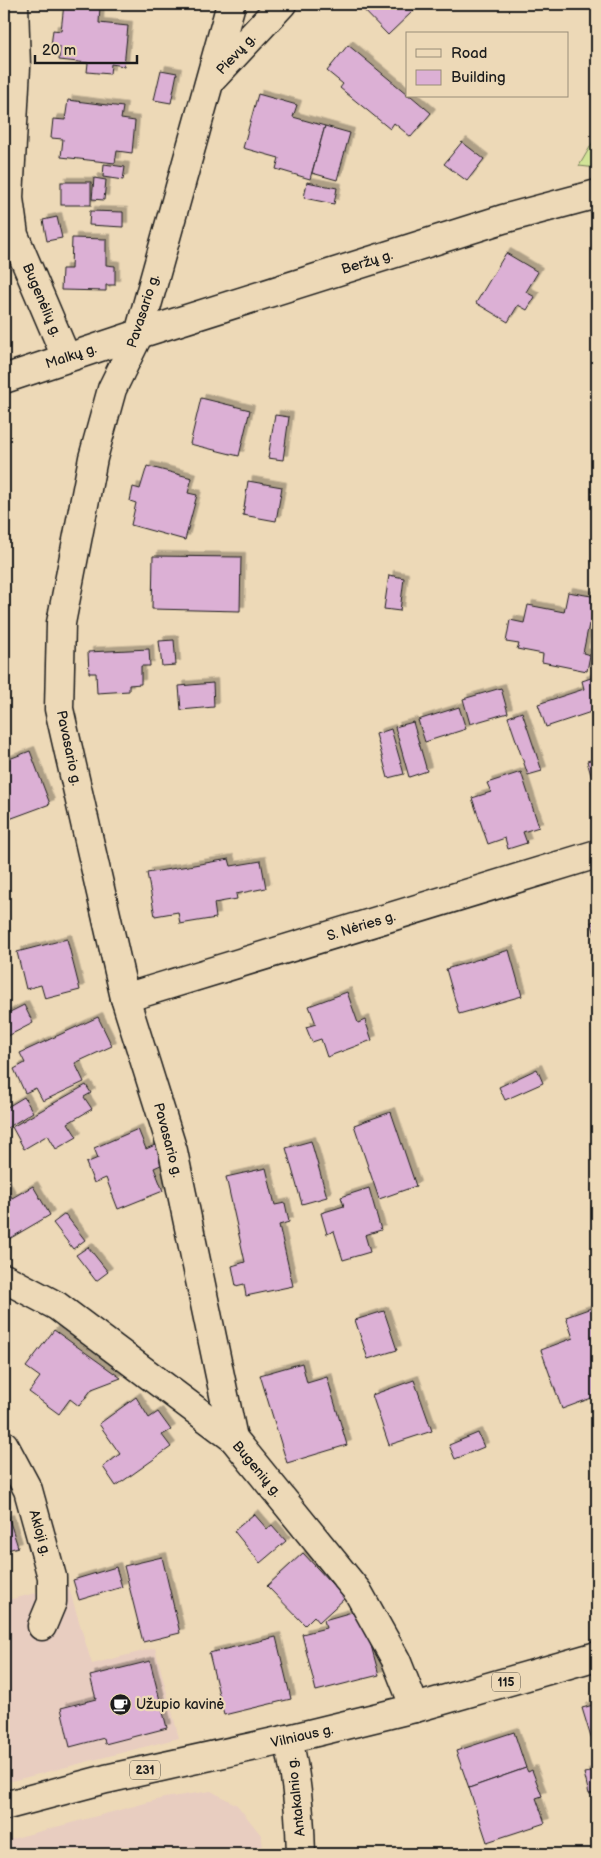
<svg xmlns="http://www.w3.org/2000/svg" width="601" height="1858" font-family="'Balsamiq Sans',sans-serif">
  <defs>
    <filter id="shadow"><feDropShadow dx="4.5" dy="-4.5" stdDeviation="0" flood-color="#0004"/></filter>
  </defs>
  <rect width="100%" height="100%" fill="#edd9b7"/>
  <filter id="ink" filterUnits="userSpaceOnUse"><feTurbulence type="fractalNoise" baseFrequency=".02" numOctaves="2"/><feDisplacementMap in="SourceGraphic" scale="10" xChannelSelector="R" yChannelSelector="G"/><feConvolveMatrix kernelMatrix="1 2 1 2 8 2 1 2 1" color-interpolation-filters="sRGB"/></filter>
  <g filter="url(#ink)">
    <!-- built -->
    <g fill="#e8cdc0">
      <polygon points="68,1585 92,1664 155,1648 179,1738 4,1783 4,1601"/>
      <polygon points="211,1791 237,1805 261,1835 264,1854 4,1854 4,1841 164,1798"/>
    </g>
    <!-- green -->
    <polygon fill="#d2e497" stroke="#77805a" points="597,135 597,168 579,166"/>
    <!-- building -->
    <g fill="#dcb0d5" stroke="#1c1c1c" filter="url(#shadow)">
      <polygon points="64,4 100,6 99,23 128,26 124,66 111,64 110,74 87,72 88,63 59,60 60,47 51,46 53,30 61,31"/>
      <polygon points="358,4 408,4 414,10 388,35"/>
      <polygon points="348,45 407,94 407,96 411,96 431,113 411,137 394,123 390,129 340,88 343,84 327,71"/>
      <polygon points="161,70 177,73 171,103 154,100"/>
      <polygon points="258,94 297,105 293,117 325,126 310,179 276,169 279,158 243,148"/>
      <polygon points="68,100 123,107 121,119 135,121 132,153 117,151 115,163 61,157 63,139 51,138 53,119 65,120"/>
      <polygon points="325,126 350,133 337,180 312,173"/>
      <polygon points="462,142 484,159 467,181 444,164"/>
      <polygon points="104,164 125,167 123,180 103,177"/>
      <polygon points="94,178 106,180 104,200 92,199"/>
      <rect x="61" y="182" width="30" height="23"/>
      <polygon points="307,182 337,188 334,204 304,198"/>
      <polygon points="90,211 123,212 123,227 89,225"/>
      <polygon points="57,217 62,238 47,241 43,220"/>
      <polygon points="72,238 106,239 106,265 115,266 115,285 106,285 106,291 61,290 62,269 71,269"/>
      <polygon points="506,253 538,272 526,292 535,297 527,310 518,305 508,322 476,303"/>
      <polygon points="201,398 250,410 239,456 190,444"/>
      <polygon points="275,415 289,417 283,460 268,458"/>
      <polygon points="147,466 192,478 188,493 197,495 185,540 131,525 136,503 130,501 133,487 140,489"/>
      <polygon points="248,481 282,487 276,521 243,515"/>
      <polygon points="153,556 241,557 240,611 152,609"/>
      <polygon points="389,575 404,578 400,611 384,609"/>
      <polygon points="568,592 597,597 597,626 589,624 583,653 590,655 587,671 542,662 543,654 517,649 519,644 506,642 510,620 524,623 528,605 564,612"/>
      <polygon points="174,640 176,665 162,666 159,641"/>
      <polygon points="149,649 150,666 141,666 141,684 129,685 129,691 97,693 96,673 89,673 88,652"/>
      <polygon points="597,676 597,710 546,727 538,704 584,689 582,681"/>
      <polygon points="213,683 214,707 181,710 179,686"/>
      <polygon points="501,688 508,713 470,724 463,699"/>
      <polygon points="459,707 466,729 425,742 418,720"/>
      <polygon points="522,712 542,771 528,775 508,717"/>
      <polygon points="413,722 427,771 409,777 395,727"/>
      <polygon points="391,729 404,774 388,778 376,734"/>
      <polygon points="30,751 50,804 4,821 4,761"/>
      <polygon points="597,758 597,796 587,761"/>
      <polygon points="521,772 539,827 523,832 527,843 508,849 505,838 488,844 472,798 491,792 487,783"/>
      <polygon points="229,859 231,866 261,861 266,888 236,894 237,899 214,903 216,918 180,924 178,912 155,916 147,873"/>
      <polygon points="597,920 597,940 591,922"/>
      <polygon points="67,939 80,990 45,999 41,985 26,989 17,952"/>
      <polygon points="509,950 522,996 459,1014 446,969"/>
      <polygon points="347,992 358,1023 365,1020 372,1040 327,1057 321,1039 312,1042 306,1027 316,1024 309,1006"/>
      <polygon points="24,1005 33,1023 4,1038 4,1015"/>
      <polygon points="98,1017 112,1046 75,1063 84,1082 43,1101 36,1088 25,1093 14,1069 25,1063 20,1053"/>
      <polygon points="537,1069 543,1083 505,1100 499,1087"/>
      <polygon points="86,1085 91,1093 84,1097 92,1109 68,1123 77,1137 56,1149 48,1135 24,1149 12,1127"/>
      <polygon points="24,1097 33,1112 4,1130 4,1109"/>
      <polygon points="391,1112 416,1186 379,1199 354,1125"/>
      <polygon points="138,1129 146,1149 155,1145 163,1164 154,1168 163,1191 118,1209 106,1178 94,1183 86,1163 98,1158 94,1148"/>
      <polygon points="311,1141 327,1197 302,1204 286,1148"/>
      <polygon points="266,1168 275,1205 285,1203 289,1222 279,1225 293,1286 246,1296 244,1284 236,1286 232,1266 245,1262 226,1177"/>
      <polygon points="4,1183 12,1198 33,1186 50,1215 4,1242"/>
      <polygon points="369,1188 381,1230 365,1235 370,1252 343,1260 334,1231 327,1234 321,1213 344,1206 341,1197"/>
      <polygon points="65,1214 85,1240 73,1249 53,1223"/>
      <polygon points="88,1247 108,1272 96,1281 76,1255"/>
      <polygon points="597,1306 597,1396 562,1409 541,1350 573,1338 566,1317"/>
      <polygon points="384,1311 397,1350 368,1359 355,1320"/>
      <polygon points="54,1330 121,1378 92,1389 79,1406 70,1399 59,1414 29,1392 40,1377 26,1367"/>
      <polygon points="302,1363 307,1383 327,1377 347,1445 287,1463 260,1375"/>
      <polygon points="414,1380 432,1431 389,1445 372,1395"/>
      <polygon points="136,1397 149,1418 158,1412 171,1430 162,1435 171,1447 116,1486 103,1467 120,1454 99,1424"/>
      <polygon points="478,1433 484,1447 455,1459 449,1445"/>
      <polygon points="254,1514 267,1529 272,1525 286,1541 260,1563 234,1531"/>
      <polygon points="9,1519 18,1547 4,1551 4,1521"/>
      <polygon points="303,1553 345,1598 319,1622 314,1616 305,1625 267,1586"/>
      <polygon points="162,1557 180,1633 143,1642 124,1566"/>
      <polygon points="116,1567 122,1587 79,1600 73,1580"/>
      <polygon points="352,1612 369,1638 379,1675 316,1691 302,1634 326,1628 324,1620"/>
      <polygon points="276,1637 291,1699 224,1715 209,1653"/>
      <polygon points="150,1661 167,1728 105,1744 104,1738 70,1747 61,1708 96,1699 90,1676"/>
      <polygon points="597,1704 597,1753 596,1754 582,1708"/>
      <polygon points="514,1732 526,1768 469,1788 456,1751"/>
      <polygon points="526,1768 528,1772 532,1770 542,1796 536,1798 545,1823 487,1842 469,1788"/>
      <polygon points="597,1771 597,1792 589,1794 584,1773"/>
    </g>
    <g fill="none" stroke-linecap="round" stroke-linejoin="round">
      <defs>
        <g id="minor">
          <polyline points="14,4 16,67 9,198 14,235 66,357"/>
          <polyline points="231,4 139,334 112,389 93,458 61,623 59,709 125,998 173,1151 233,1438"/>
          <polyline points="212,79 282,4"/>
          <polyline points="4,379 139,334 503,219 597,194"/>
          <polyline points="125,998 597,854"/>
          <polyline points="4,1278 57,1306 233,1438 358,1592 396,1660 415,1708"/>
          <polyline points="4,1445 28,1490 52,1577 52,1602 42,1626"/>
        </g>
        <g id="primary">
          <path d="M288,1739C297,1777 300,1815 301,1854"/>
          <polyline points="4,1806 106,1779 288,1739 415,1708 597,1656"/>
        </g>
      </defs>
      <!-- minor casing -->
      <use href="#minor" stroke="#1c1c1c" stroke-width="31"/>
      <!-- primary casing -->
      <use href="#primary" stroke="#1c1c1c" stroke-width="31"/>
      <!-- minor -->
      <use href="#minor" stroke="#edd9b7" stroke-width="28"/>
      <!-- primary -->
      <use href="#primary" stroke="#edd9b7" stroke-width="28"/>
    </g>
  </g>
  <!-- icons -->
  <defs>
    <symbol id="cafe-disc" viewBox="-11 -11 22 22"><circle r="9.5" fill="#1c1c1c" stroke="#edd9b7"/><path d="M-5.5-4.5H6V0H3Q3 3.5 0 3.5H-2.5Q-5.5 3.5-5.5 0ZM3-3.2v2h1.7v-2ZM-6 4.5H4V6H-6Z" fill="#fff"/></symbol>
  </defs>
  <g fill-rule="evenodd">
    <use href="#cafe-disc" x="108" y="1692" width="25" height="25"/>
  </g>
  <g text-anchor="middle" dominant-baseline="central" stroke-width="4.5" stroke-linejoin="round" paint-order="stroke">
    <!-- shield labels -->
    <g fill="#edd9b7" stroke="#5b554a" stroke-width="1">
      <rect x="492" y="1672.5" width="28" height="19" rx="4"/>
      <rect x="130" y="1760.5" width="30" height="19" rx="4"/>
    </g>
    <g font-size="12" font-weight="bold" fill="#1c1c1c">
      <text x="506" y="1682">115</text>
      <text x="145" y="1770">231</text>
    </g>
    <!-- street labels -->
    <g font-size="14" fill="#1c1c1c" stroke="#edd9b7">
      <text transform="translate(236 54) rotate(-47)">Pievų g.</text>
      <text transform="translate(367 262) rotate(-17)">Beržų g.</text>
      <text transform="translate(42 300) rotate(67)">Bugenėlių g.</text>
      <text transform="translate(143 311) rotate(-72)">Pavasario g.</text>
      <text transform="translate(71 356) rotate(-18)">Malkų g.</text>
      <text transform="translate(69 748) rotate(78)">Pavasario g.</text>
      <text transform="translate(361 926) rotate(-17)">S. Nėries g.</text>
      <text transform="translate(168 1140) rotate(75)">Pavasario g.</text>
      <text transform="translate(257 1469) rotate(50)">Bugenių g.</text>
      <text transform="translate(40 1533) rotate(74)">Akloji g.</text>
      <text transform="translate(302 1736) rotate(-13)">Vilniaus g.</text>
      <text transform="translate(296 1797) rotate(-96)">Antakalnio g.</text>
    </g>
    <!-- poi labels -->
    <g font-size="14" fill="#1c1c1c" stroke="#edd9b7" text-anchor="start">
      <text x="136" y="1704">Užupio kavinė</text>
    </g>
  </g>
  <!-- margin -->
  <rect width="601" height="1858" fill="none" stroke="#edd9b7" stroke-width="20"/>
  <rect x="10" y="10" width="581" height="1838" fill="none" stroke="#1c1c1c" stroke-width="2" filter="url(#ink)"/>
  <!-- legend -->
  <rect x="406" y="32" width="162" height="65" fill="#edd9b7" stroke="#998d79"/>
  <rect x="416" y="49" width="25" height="8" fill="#edd9b7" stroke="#998d79"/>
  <text x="451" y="58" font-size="15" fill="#1c1c1c">Road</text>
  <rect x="416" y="70" width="25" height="15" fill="#dcb0d5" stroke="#998d79"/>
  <text x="451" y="82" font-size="15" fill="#1c1c1c">Building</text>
  <!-- scale -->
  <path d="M35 55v8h102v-8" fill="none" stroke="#1c1c1c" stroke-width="2.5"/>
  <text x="42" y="55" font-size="15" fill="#1c1c1c" stroke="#edd9b7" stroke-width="4" paint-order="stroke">20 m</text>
</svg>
